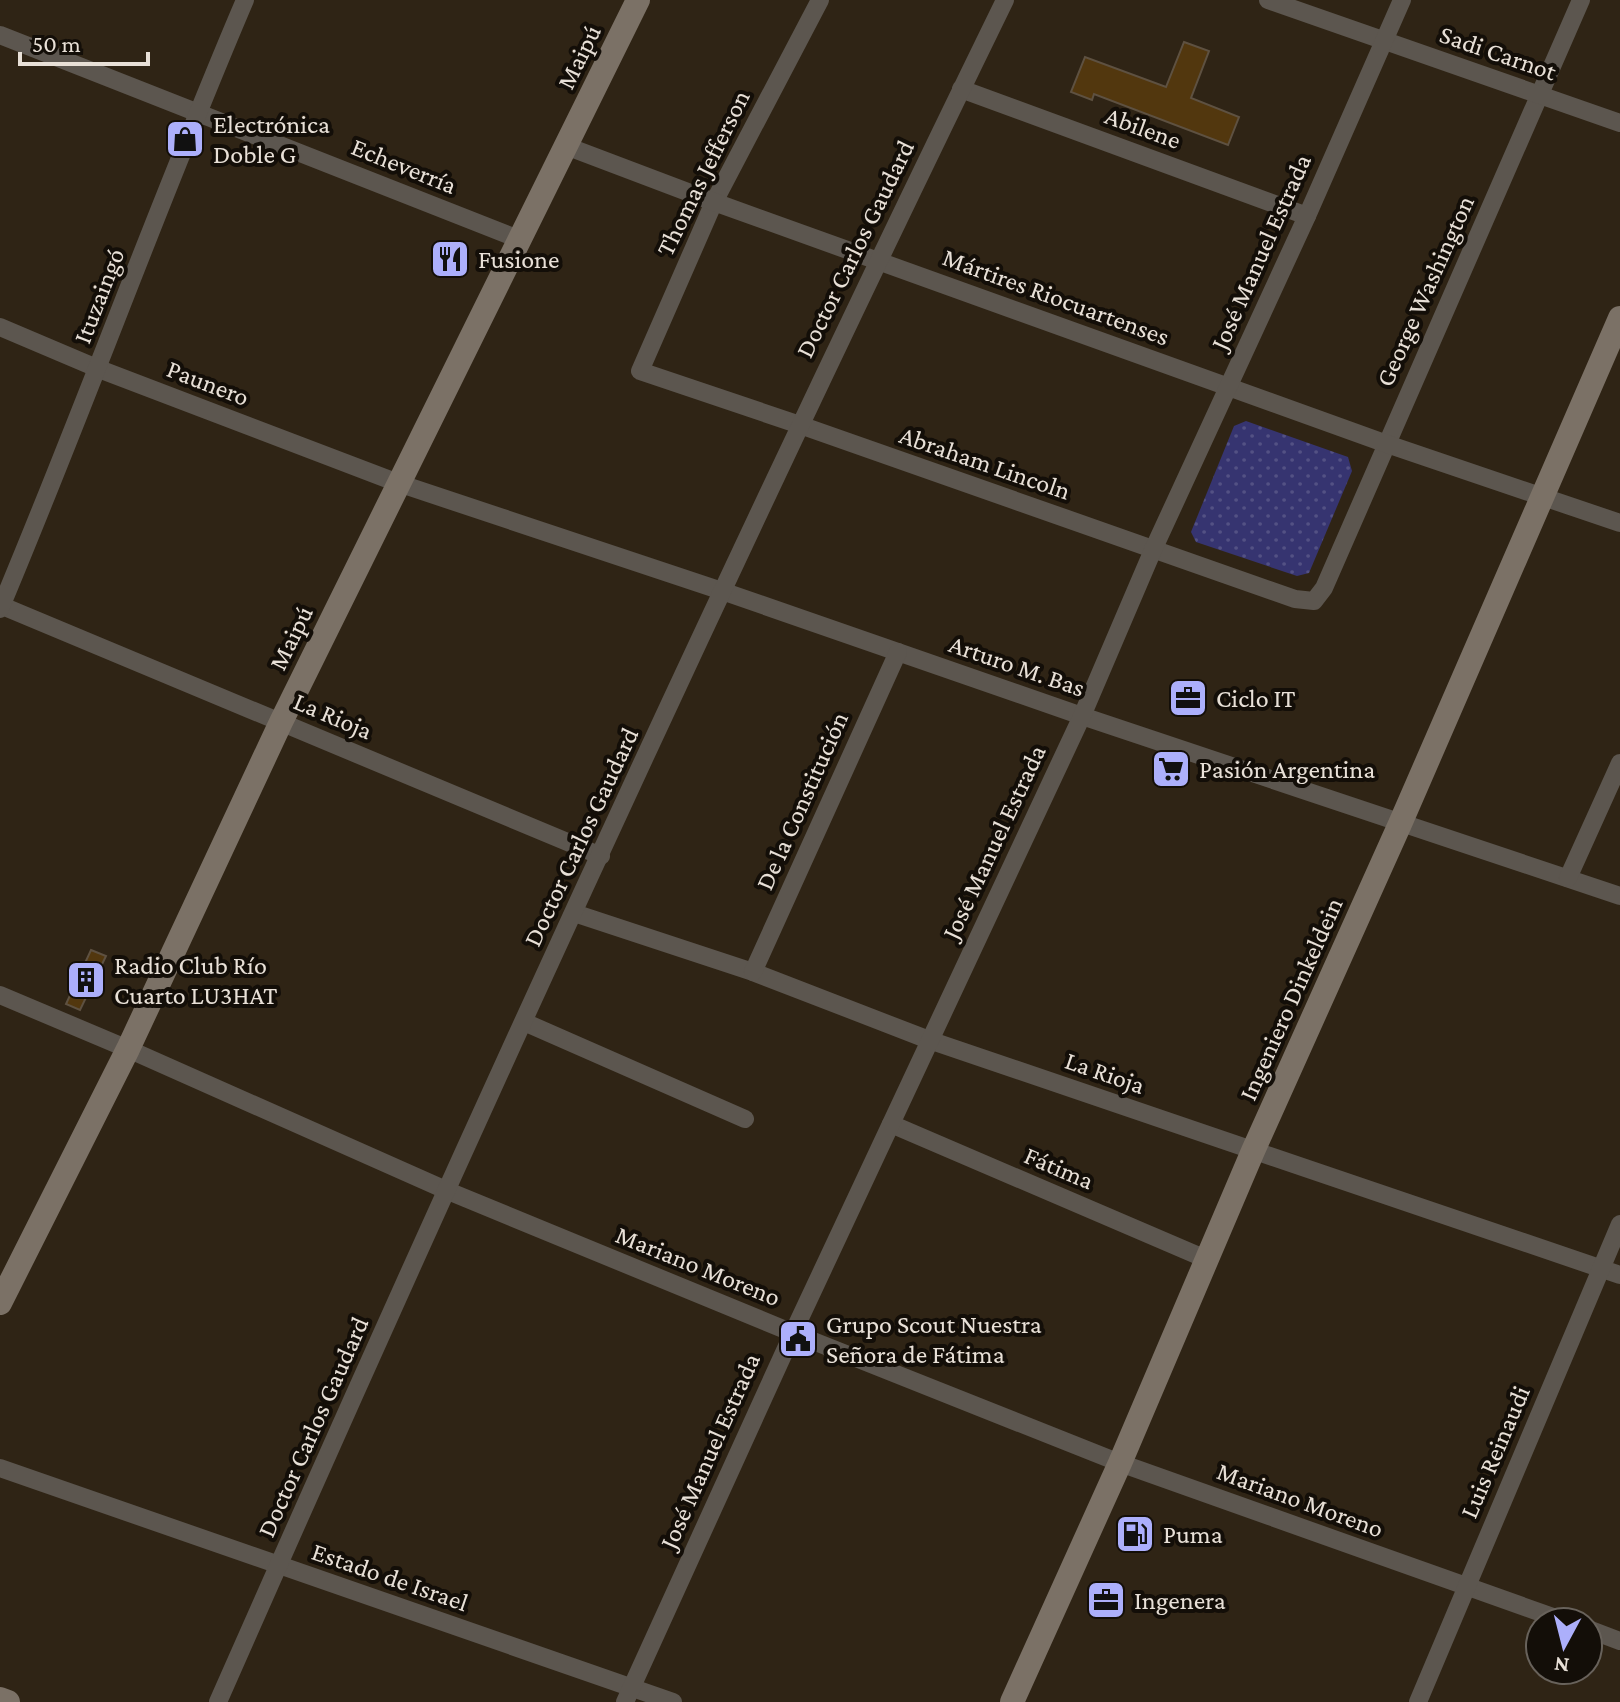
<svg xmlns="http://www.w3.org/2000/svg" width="1620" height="1702" font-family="'Crimson Pro',serif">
  <defs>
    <pattern id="grass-dots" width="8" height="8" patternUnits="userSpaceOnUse" patternTransform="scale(2)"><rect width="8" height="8" fill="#363470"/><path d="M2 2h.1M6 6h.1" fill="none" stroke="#535184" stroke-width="1.8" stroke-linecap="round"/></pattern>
  </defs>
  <rect width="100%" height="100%" fill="#2f2415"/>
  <!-- grass -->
  <polygon fill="url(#grass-dots)" points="1246,421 1348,457 1352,471 1309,573 1297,576 1196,542 1191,532 1234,426"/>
  <!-- building -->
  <g fill="#52370e" stroke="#5e5141" stroke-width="2">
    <polygon points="1184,42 1209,51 1191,98 1239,117 1228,145 1094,94 1092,100 1071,92 1085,57 1166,87"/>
    <polygon points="91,950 106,956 80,1010 66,1004"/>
  </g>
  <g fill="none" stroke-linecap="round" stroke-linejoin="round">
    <!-- street -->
    <g stroke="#5c564f" stroke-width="18">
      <polyline points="820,0 714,202 640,371 800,425 1295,599 1314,601 1324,588 1581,0"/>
      <polyline points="1268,0 1620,123"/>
      <polyline points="0,35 521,240"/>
      <polyline points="961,89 1307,216"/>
      <polyline points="566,146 714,202 1387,444 1620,523"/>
      <polyline points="0,327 99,369 398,483 722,591 1082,716 1620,896"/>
      <polyline points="0,605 601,856"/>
      <path d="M0,609C85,407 159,201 245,0"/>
      <polyline points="1568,878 1620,763"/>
      <polyline points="574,913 753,972 929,1040 1620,1275"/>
      <polyline points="753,972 898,652"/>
      <polyline points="0,995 128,1049 448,1191 793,1333 1120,1463 1567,1622"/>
      <polyline points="524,1022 745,1119"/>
      <polyline points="891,1124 1206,1259"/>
      <polyline points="0,1468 673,1702"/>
      <polyline points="1588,1629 1620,1641"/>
      <path d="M218,1702C470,1130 731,561 1005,0"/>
      <polyline points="625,1702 793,1333 1082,716 1153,550 1307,216 1402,0"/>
      <polyline points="1418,1702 1620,1224"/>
    </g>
    <!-- secondary -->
    <g stroke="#7b7166" stroke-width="24">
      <polyline points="0,1303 128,1049 281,722 638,0"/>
      <polyline points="0,1699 8,1702"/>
      <polyline points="1012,1702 1120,1463 1253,1151 1400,824 1620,318"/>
    </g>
  </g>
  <!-- icons -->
  <defs>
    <symbol id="shop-square" viewBox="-11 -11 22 22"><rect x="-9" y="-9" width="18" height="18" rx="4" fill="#acaffb" stroke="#130e08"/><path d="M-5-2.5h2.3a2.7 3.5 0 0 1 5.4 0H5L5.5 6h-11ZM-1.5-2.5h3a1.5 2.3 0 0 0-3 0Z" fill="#111"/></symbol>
    <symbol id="restaurant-square" viewBox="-11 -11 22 22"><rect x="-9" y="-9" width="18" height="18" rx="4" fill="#acaffb" stroke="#130e08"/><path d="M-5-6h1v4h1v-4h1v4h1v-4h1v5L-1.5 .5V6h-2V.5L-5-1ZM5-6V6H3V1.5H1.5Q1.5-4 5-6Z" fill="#111"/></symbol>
    <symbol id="office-square" viewBox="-11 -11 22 22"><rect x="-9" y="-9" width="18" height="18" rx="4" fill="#acaffb" stroke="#130e08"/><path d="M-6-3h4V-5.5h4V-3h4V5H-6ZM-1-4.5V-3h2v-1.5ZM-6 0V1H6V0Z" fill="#111"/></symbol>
    <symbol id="supermarket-square" viewBox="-11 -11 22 22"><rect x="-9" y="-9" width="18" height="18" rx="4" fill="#acaffb" stroke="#130e08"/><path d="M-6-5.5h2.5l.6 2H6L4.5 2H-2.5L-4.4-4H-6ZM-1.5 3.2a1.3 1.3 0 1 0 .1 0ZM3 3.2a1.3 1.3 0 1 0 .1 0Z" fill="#111"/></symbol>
    <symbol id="building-square" viewBox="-11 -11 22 22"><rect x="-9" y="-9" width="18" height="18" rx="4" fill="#acaffb" stroke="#130e08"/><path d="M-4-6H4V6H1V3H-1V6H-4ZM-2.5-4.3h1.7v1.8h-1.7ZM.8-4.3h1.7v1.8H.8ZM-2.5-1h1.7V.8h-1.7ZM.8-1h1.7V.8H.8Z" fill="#111"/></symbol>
    <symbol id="civic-square" viewBox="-11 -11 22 22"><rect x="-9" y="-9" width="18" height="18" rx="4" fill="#acaffb" stroke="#130e08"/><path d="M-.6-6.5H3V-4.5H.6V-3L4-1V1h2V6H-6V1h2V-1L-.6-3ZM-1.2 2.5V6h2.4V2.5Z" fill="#111"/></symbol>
    <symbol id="fuel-square" viewBox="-11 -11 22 22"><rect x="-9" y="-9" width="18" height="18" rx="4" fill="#acaffb" stroke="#130e08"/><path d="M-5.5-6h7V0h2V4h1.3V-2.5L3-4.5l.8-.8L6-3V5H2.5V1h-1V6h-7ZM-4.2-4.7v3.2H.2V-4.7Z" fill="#111"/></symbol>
  </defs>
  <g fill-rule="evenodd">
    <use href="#shop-square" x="163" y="117" width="44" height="44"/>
    <use href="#restaurant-square" x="428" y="237" width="44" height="44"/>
    <use href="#office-square" x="1166" y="676" width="44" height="44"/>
    <use href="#supermarket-square" x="1149" y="747" width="44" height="44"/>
    <use href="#building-square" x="64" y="958" width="44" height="44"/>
    <use href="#civic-square" x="776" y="1317" width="44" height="44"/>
    <use href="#fuel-square" x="1113" y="1512" width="44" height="44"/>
    <use href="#office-square" x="1084" y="1578" width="44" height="44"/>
  </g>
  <g text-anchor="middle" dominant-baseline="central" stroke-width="8" stroke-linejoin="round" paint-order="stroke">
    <!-- street labels -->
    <g font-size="26" fill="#e8e0d7" stroke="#130e08">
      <text transform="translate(1498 53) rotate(19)">Sadi Carnot</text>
      <text transform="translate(579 57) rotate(-64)">Maipú</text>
      <text transform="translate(1143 128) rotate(20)">Abilene</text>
      <text transform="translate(404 166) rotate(22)">Echeverría</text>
      <text transform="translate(703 173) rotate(-64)">Thomas Jefferson</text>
      <text transform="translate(855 249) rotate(-64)">Doctor Carlos Gaudard</text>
      <text transform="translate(1261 252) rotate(-66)">José Manuel Estrada</text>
      <text transform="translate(1425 291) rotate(-66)">George Washington</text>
      <text transform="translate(99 296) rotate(-69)">Ituzaingó</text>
      <text transform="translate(1056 297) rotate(20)">Mártires Riocuartenses</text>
      <text transform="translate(208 383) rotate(21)">Paunero</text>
      <text transform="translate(985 463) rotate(19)">Abraham Lincoln</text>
      <text transform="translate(291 638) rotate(-64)">Maipú</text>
      <text transform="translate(1017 666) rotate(19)">Arturo M. Bas</text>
      <text transform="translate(333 716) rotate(23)">La Rioja</text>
      <text transform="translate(802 801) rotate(-66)">De la Constitución</text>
      <text transform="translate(581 837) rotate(-65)">Doctor Carlos Gaudard</text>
      <text transform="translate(994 842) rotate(-65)">José Manuel Estrada</text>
      <text transform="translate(1291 999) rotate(-66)">Ingeniero Dinkeldein</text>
      <text transform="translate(1105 1073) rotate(19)">La Rioja</text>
      <text transform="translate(1059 1168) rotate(23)">Fátima</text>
      <text transform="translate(698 1266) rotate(22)">Mariano Moreno</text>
      <text transform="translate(313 1427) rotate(-66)">Doctor Carlos Gaudard</text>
      <text transform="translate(710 1451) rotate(-66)">José Manuel Estrada</text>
      <text transform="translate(1495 1452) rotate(-67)">Luis Reinaudi</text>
      <text transform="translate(1300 1500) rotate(20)">Mariano Moreno</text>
      <text transform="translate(390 1577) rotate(19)">Estado de Israel</text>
    </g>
    <!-- poi labels -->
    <g font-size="26" fill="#e8e0d7" stroke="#130e08" text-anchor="start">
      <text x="213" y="124">Electrónica<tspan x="213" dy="30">Doble G</tspan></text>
      <text x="478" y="259">Fusione</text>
      <text x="1216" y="698">Ciclo IT</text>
      <text x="1199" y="769">Pasión Argentina</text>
      <text x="114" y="965">Radio Club Río<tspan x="114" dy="30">Cuarto LU3HAT</tspan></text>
      <text x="826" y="1324">Grupo Scout Nuestra<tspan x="826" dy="30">Señora de Fátima</tspan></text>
      <text x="1163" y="1534">Puma</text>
      <text x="1134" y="1600">Ingenera</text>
    </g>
  </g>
  <!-- north arrow -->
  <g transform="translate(1564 1646) rotate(187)"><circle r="38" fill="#130e08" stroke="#68625b" stroke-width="2"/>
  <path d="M0-6L14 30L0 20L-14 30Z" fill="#acaffb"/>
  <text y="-12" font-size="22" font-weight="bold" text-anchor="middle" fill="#e8e0d7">N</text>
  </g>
  <!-- scale -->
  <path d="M20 52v12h128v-12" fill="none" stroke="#e8e0d7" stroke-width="4"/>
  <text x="32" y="52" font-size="24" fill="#e8e0d7" stroke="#130e08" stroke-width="6" paint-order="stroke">50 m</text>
</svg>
